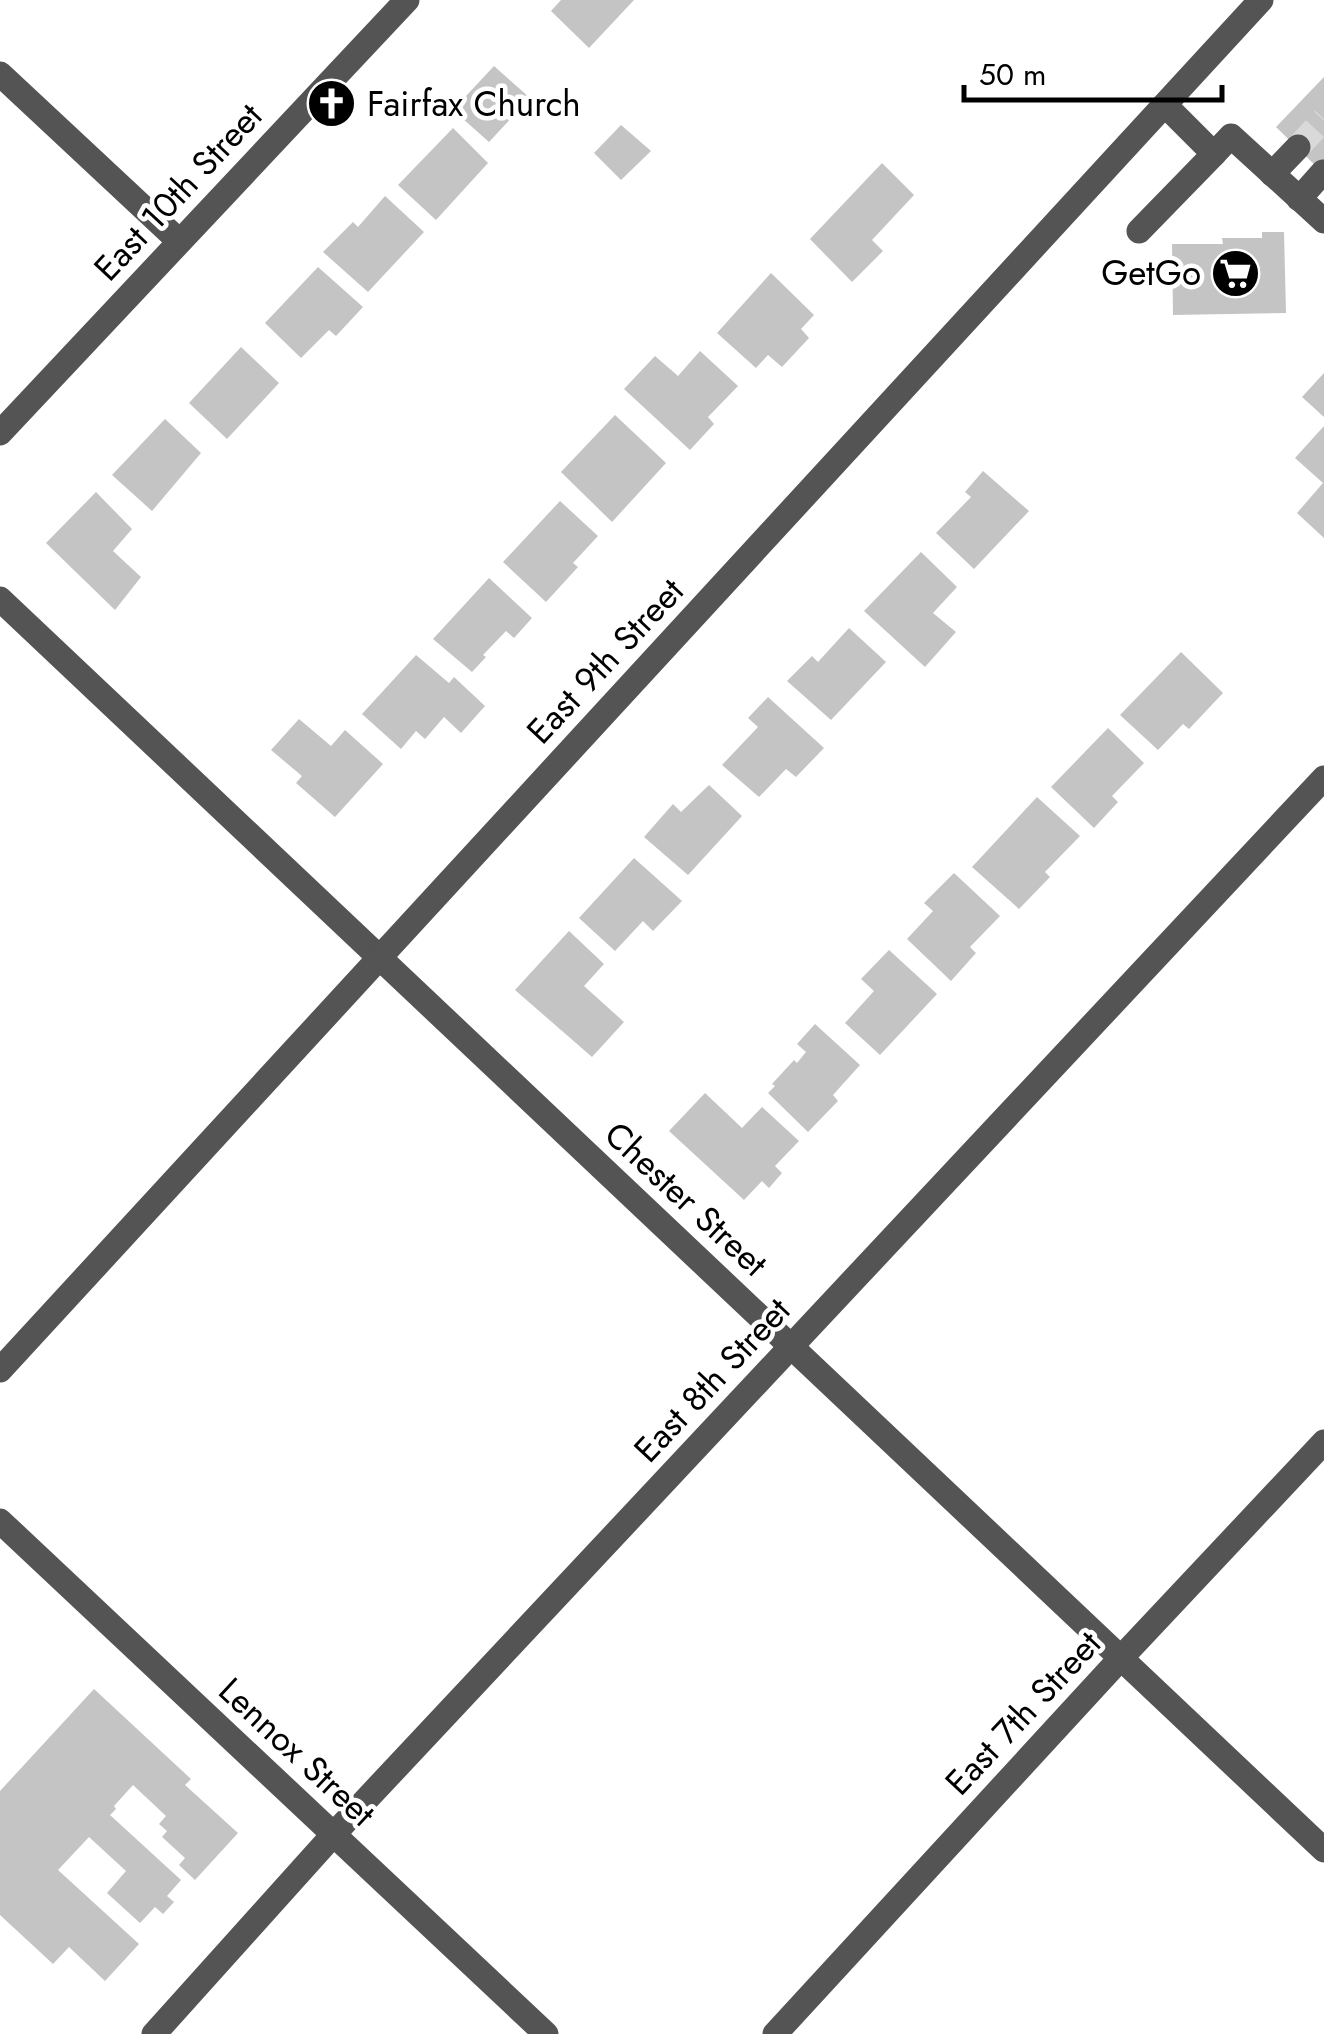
<svg xmlns="http://www.w3.org/2000/svg" width="1324" height="2034" font-family="Jost,sans-serif">
  <rect width="100%" height="100%" fill="#fff"/>
  <!-- building -->
  <g fill="#c4c4c4">
    <polygon points="561,0 634,0 589,48 551,11"/>
    <polygon points="494,66 530,98 489,142 453,110"/>
    <polygon points="1324,77 1324,174 1276,127"/>
    <polygon points="621,125 651,151 621,180 594,153"/>
    <polygon points="453,128 488,163 436,220 398,185"/>
    <polygon points="882,163 914,195 872,240 883,251 852,282 810,239"/>
    <polygon points="385,196 424,232 368,292 323,252 353,222 358,227"/>
    <polygon points="1262,232 1284,232 1286,313 1173,315 1172,244 1223,244 1222,238 1262,238"/>
    <polygon points="318,267 363,307 336,336 329,330 301,358 265,323"/>
    <polygon points="771,273 814,315 801,329 809,338 782,367 768,355 756,368 717,333"/>
    <polygon points="241,347 279,383 227,439 189,403"/>
    <polygon points="700,351 738,386 708,417 714,424 690,450 624,389 655,356 678,376"/>
    <polygon points="1324,373 1324,417 1302,397"/>
    <polygon points="615,415 666,463 612,522 561,472"/>
    <polygon points="165,419 201,453 152,511 112,475"/>
    <polygon points="1324,426 1324,538 1297,513 1323,483 1295,458"/>
    <polygon points="983,471 1029,511 974,569 936,533 971,497 965,492"/>
    <polygon points="96,492 132,529 113,551 141,577 115,610 46,543"/>
    <polygon points="560,501 598,536 573,563 578,567 546,602 503,562"/>
    <polygon points="921,552 957,587 933,613 956,632 925,667 864,611"/>
    <polygon points="489,578 532,618 514,638 506,631 483,655 486,657 472,672 433,639"/>
    <polygon points="849,628 886,662 831,720 787,681 812,656 818,662"/>
    <polygon points="1181,652 1223,693 1189,729 1183,724 1158,750 1120,715"/>
    <polygon points="416,655 449,683 454,677 485,706 461,733 444,717 425,739 416,731 401,749 362,714"/>
    <polygon points="768,697 824,748 796,777 786,769 759,797 722,765 758,727 748,718"/>
    <polygon points="299,719 331,746 345,730 383,764 335,817 296,783 302,776 271,750"/>
    <polygon points="1108,728 1144,763 1112,796 1118,802 1094,828 1051,787"/>
    <polygon points="709,785 742,816 688,875 644,837 673,804 681,812"/>
    <polygon points="1037,797 1080,836 1045,872 1050,877 1019,909 972,867"/>
    <polygon points="634,858 682,901 653,931 643,921 615,951 579,918"/>
    <polygon points="954,873 1000,916 970,947 976,953 951,981 907,939 933,911 924,903"/>
    <polygon points="569,931 604,964 584,986 624,1022 592,1057 515,990"/>
    <polygon points="889,950 937,994 880,1055 845,1023 874,991 861,979"/>
    <polygon points="815,1024 860,1065 833,1095 838,1101 808,1132 768,1093 775,1086 772,1084 794,1060 797,1063 806,1052 797,1044"/>
    <polygon points="705,1093 742,1128 762,1107 799,1141 775,1166 782,1173 769,1188 762,1181 744,1200 669,1131"/>
    <polygon points="94,1689 191,1779 185,1785 238,1833 195,1880 179,1865 185,1858 162,1837 167,1831 159,1824 166,1816 133,1785 114,1806 116,1809 110,1815 181,1880 167,1896 174,1902 163,1914 155,1907 140,1923 107,1893 126,1871 89,1837 58,1870 139,1944 105,1981 69,1947 53,1964 0,1915 0,1791"/>
  </g>
  <g fill="none" stroke-linecap="round" stroke-linejoin="round">
    <!-- minor-tunnel -->
    <polyline stroke="#d9d9d9" stroke-width="25" stroke-dasharray="25 12" stroke-linecap="butt" points="1298,147 1324,119"/>
    <!-- minor -->
    <g stroke="#545454" stroke-width="25">
      <polyline points="0,74 179,241"/>
      <polyline points="1214,154 1231,136 1324,221"/>
      <polyline points="1272,174 1298,147"/>
      <polyline points="1299,199 1323,172"/>
      <polyline points="1139,231 1214,154 1165,105"/>
      <polyline points="0,433 407,0"/>
      <polyline points="0,599 1324,1850"/>
      <polyline points="0,1370 1261,0"/>
      <polyline points="0,1521 546,2034"/>
      <polyline points="154,2034 333,1835 1324,778"/>
      <polyline points="775,2034 1120,1659 1324,1442"/>
    </g>
  </g>
  <!-- icons -->
  <defs>
    <symbol id="church-disc" viewBox="-11 -11 22 22"><circle r="9.5" fill="#000" stroke="#fff"/><path d="M-1.2-6h2.4v3.5h3.3v2.4h-3.3V6h-2.4V-.1h-3.3v-2.4h3.3Z" fill="#fff"/></symbol>
    <symbol id="supermarket-disc" viewBox="-11 -11 22 22"><circle r="9.5" fill="#000" stroke="#fff"/><path d="M-6-5.5h2.5l.6 2H6L4.5 2H-2.5L-4.4-4H-6ZM-1.5 3.2a1.3 1.3 0 1 0 .1 0ZM3 3.2a1.3 1.3 0 1 0 .1 0Z" fill="#fff"/></symbol>
  </defs>
  <g fill-rule="evenodd">
    <use href="#church-disc" x="304" y="76" width="55" height="55"/>
    <use href="#supermarket-disc" x="1208" y="246" width="55" height="55"/>
  </g>
  <g text-anchor="middle" dominant-baseline="central" stroke-width="9" stroke-linejoin="round" paint-order="stroke">
    <!-- poi labels -->
    <g font-size="35" fill="#000" stroke="#fff" text-anchor="start">
      <text x="367" y="104">Fairfax Church</text>
      <text x="1201" y="273" text-anchor="end">GetGo</text>
    </g>
    <!-- street labels -->
    <g font-size="35" fill="#000" stroke="#fff">
      <text transform="translate(178 192) rotate(-47)">East 10th Street</text>
      <text transform="translate(605 661) rotate(-47)">East 9th Street</text>
      <text transform="translate(686 1199) rotate(43)">Chester Street</text>
      <text transform="translate(712 1380) rotate(-47)">East 8th Street</text>
      <text transform="translate(1023 1713) rotate(-47)">East 7th Street</text>
      <text transform="translate(297 1752) rotate(43)">Lennox Street</text>
    </g>
  </g>
  <!-- scale -->
  <path d="M964 85v15h258v-15" fill="none" stroke="#000000" stroke-width="5"/>
  <text x="979" y="85" font-size="30" fill="#000000" stroke="#ffffff" stroke-width="8" paint-order="stroke">50 m</text>
</svg>
